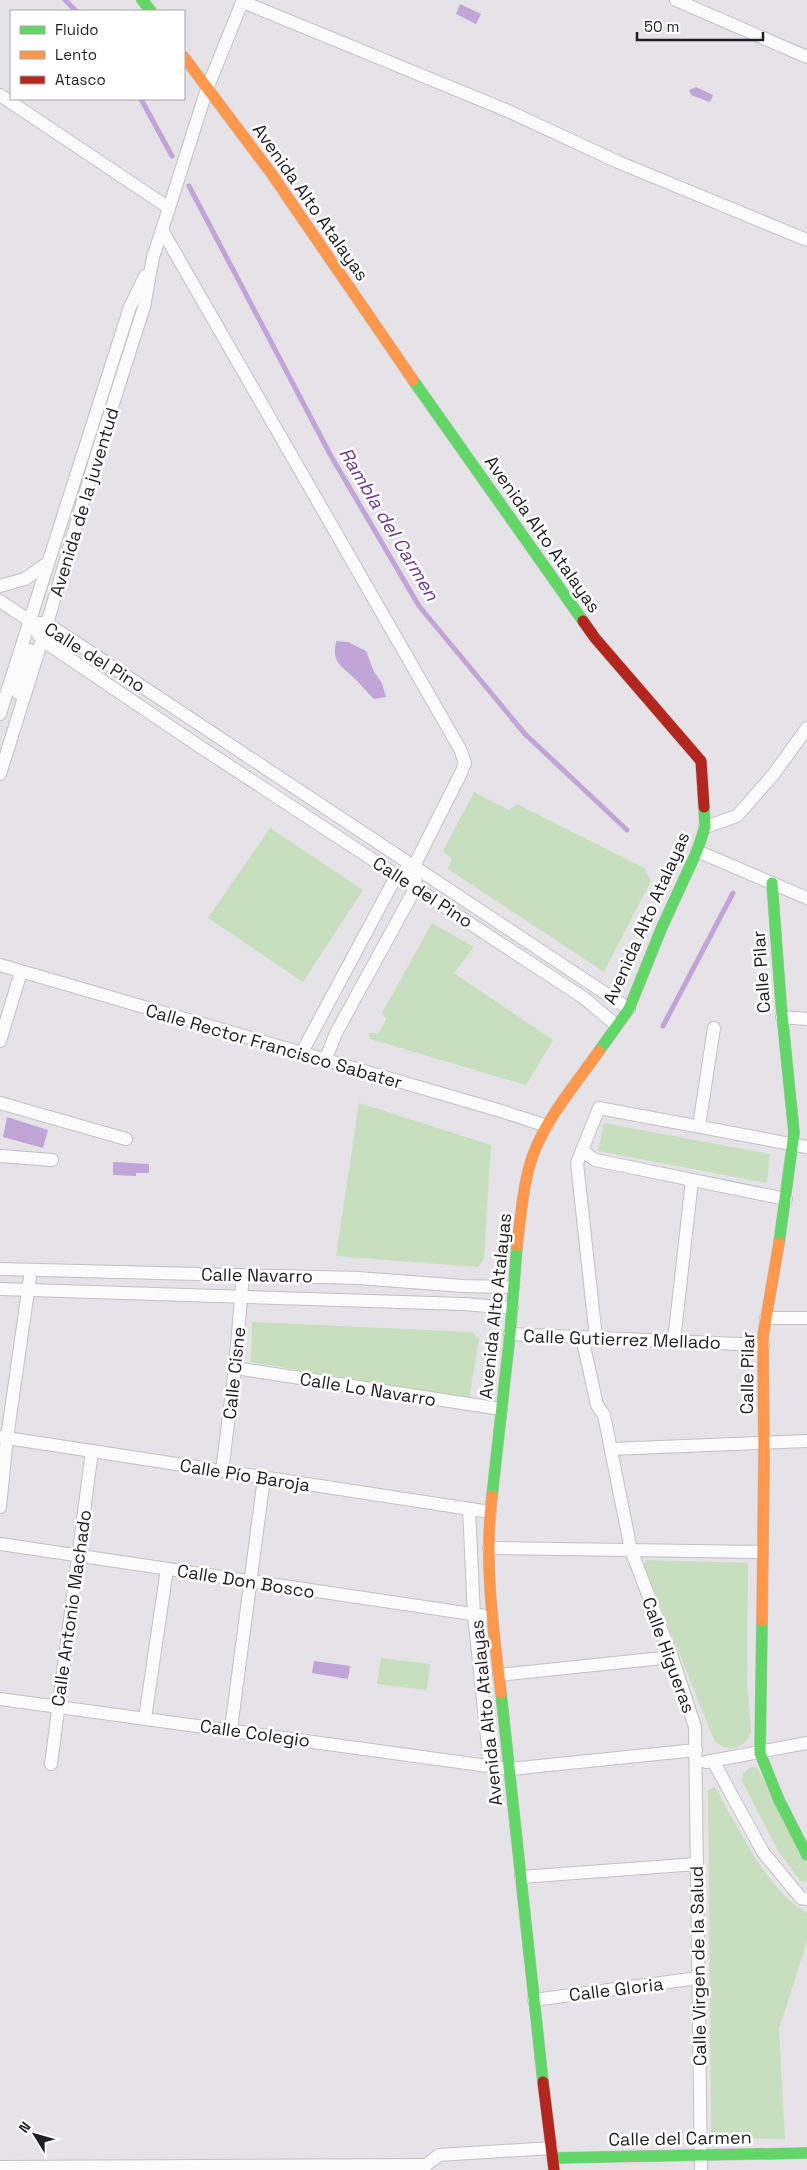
<svg xmlns="http://www.w3.org/2000/svg" width="807" height="2170" font-family="'Space Grotesk',sans-serif">
  <rect width="100%" height="100%" fill="#e5e3e7"/>
  <!-- green -->
  <g fill="#c7dfbf">
    <polygon points="474,792 509,810 517,804 644,868 651,881 604,972 448,869 452,859 443,851"/>
    <polygon points="270,828 363,890 303,982 208,918"/>
    <polygon points="432,923 474,947 454,973 553,1040 526,1085 370,1039 368,1033 379,1033 386,1019 382,1013"/>
    <polygon points="359,1103 491,1145 484,1259 478,1267 336,1256"/>
    <polygon points="604,1123 770,1154 767,1183 598,1151"/>
    <polygon points="252,1322 472,1332 479,1339 469,1399 251,1362"/>
    <path d="M646,1560L748,1563L747,1681L751,1731C746,1749 727,1754 714,1740L644,1565Z"/>
    <polygon points="381,1658 430,1664 427,1690 377,1684"/>
    <polygon points="751,1767 757,1767 807,1865 807,1882 800,1881 778,1850 742,1781 743,1773"/>
    <path d="M715,1787C739,1828 765,1889 807,1913V1941L779,2029L785,2139L711,2138L708,1790Z"/>
  </g>
  <!-- water -->
  <g fill="#c2a5d7">
    <polygon points="460,4 481,14 476,24 456,14"/>
    <polygon points="696,87 713,95 710,102 691,95 689,90"/>
    <path d="M336,641L348,642L366,651L374,672L382,683L386,697L374,699C367,693 361,684 354,678C340,664 332,663 336,641Z"/>
    <polygon points="7,1117 48,1130 43,1148 3,1137"/>
    <polygon points="113,1162 149,1164 149,1173 136,1173 136,1176 113,1175"/>
    <polygon points="314,1661 350,1666 348,1679 312,1673"/>
  </g>
  <g fill="none" stroke-linecap="round" stroke-linejoin="round">
    <!-- stream -->
    <g stroke="#c2a5d7" stroke-width="5">
      <polyline points="65,0 76,11"/>
      <polyline points="141,99 172,156"/>
      <polyline points="189,186 331,456 419,606 525,734 627,830"/>
      <polyline points="663,1026 733,893"/>
    </g>
    <defs>
      <g id="street">
        <polyline points="676,0 807,57"/>
        <polyline points="243,2 508,111 618,162 807,240"/>
        <polyline points="0,95 169,208"/>
        <polyline points="162,230 460,749 465,763 461,773 414,866 416,887 336,1033 325,1061"/>
        <polyline points="0,586 25,579 49,562"/>
        <polyline points="0,601 30,621 42,640 199,746 584,998 616,1025"/>
        <polyline points="40,623 47,624 66,636 629,1009"/>
        <polyline points="18,693 30,650"/>
        <polyline points="0,714 130,307 145,276"/>
        <polyline points="0,774 47,624 96,457 144,307 153,257 162,230 207,89 243,0"/>
        <polyline points="705,827 737,816 773,775 807,728"/>
        <polyline points="697,851 807,898"/>
        <polyline points="0,965 501,1111 547,1126"/>
        <polyline points="782,1017 807,1019"/>
        <polyline points="0,1041 21,972"/>
        <polyline points="301,1054 391,886 398,875 405,871"/>
        <polyline points="0,1103 126,1139"/>
        <polyline points="699,1126 714,1028"/>
        <polyline points="582,1150 595,1160 786,1199"/>
        <polyline points="0,1156 52,1160"/>
        <polyline points="0,1269 358,1278 463,1286 513,1287"/>
        <polyline points="0,1289 463,1304 512,1308"/>
        <polyline points="766,1318 807,1318"/>
        <polyline points="510,1334 763,1345"/>
        <polyline points="582,1337 597,1405 604,1415 631,1550 672,1657 695,1727 701,2170"/>
        <polyline points="596,1338 577,1163 599,1108 807,1147"/>
        <polyline points="674,1341 692,1180"/>
        <polyline points="235,1368 501,1409"/>
        <polyline points="0,1437 490,1512"/>
        <polyline points="611,1449 807,1441"/>
        <polyline points="222,1471 235,1368 243,1275"/>
        <polyline points="0,1507 7,1438 31,1270"/>
        <polyline points="469,1509 474,1615 490,1766"/>
        <polyline points="0,1544 492,1617"/>
        <polyline points="489,1548 762,1552"/>
        <polyline points="499,1675 672,1657"/>
        <polyline points="0,1699 510,1769 696,1750"/>
        <polyline points="145,1718 167,1569"/>
        <polyline points="231,1729 264,1478"/>
        <polyline points="713,1761 763,1852 801,1898 807,1899"/>
        <polyline points="706,1762 807,1743"/>
        <polyline points="51,1764 92,1451"/>
        <polyline points="521,1877 697,1864"/>
        <polyline points="534,2000 698,1978"/>
        <polyline points="426,2165 439,2155 552,2148"/>
        <polyline points="0,2167 426,2165"/>
      </g>
      <g id="fast">
        <polyline points="142,0 151,11"/>
        <polyline points="413,380 583,621"/>
        <polyline points="772,883 781,1004 794,1133 779,1243"/>
        <polyline points="599,1051 629,1009 662,927 697,851 705,827 704,807"/>
        <polyline points="492,1496 510,1334 517,1246"/>
        <polyline points="762,1621 760,1753 779,1800 807,1855"/>
        <polyline points="501,1693 543,2082"/>
        <polyline points="553,2158 807,2153"/>
      </g>
      <g id="slow">
        <polyline points="184,57 271,173 413,380"/>
        <path d="M517,1246C521,1216 523,1183 533,1155C547,1117 576,1084 599,1051"/>
        <path d="M492,1496C484,1562 493,1628 501,1693"/>
        <polyline points="762,1621 764,1460 763,1336 779,1243"/>
      </g>
      <g id="jam">
        <polyline points="583,621 595,638 701,761 704,807"/>
        <polyline points="543,2082 554,2170"/>
      </g>
    </defs>
    <!-- street casing -->
    <use href="#street" stroke="#c2c0c3" stroke-width="14"/>
    <!-- fast casing -->
    <use href="#fast" stroke="#c2c0c3" stroke-width="12"/>
    <!-- slow casing -->
    <use href="#slow" stroke="#c2c0c3" stroke-width="12"/>
    <!-- jam casing -->
    <use href="#jam" stroke="#c2c0c3" stroke-width="12"/>
    <!-- street -->
    <use href="#street" stroke="#fbfbfb" stroke-width="12"/>
    <!-- fast -->
    <use href="#fast" stroke="#63d668" stroke-width="11"/>
    <!-- slow -->
    <use href="#slow" stroke="#ff974d" stroke-width="11"/>
    <!-- jam -->
    <use href="#jam" stroke="#b3261e" stroke-width="11"/>
  </g>
  <g text-anchor="middle" dominant-baseline="central" stroke-width="5" stroke-linejoin="round" paint-order="stroke">
    <!-- street labels -->
    <g font-size="18" fill="#1f1e20" stroke="#fff">
      <text transform="translate(311 202) rotate(55)">Avenida Alto Atalayas</text>
      <text transform="translate(84 502) rotate(-73)">Avenida de la juventud</text>
      <text transform="translate(543 534) rotate(55)">Avenida Alto Atalayas</text>
      <text transform="translate(95 657) rotate(32)">Calle del Pino</text>
      <text transform="translate(423 892) rotate(33)">Calle del Pino</text>
      <text transform="translate(646 918) rotate(-66)">Avenida Alto Atalayas</text>
      <text transform="translate(761 972) rotate(-94)">Calle Pilar</text>
      <text transform="translate(274 1046) rotate(16)">Calle Rector Francisco Sabater</text>
      <text transform="translate(257 1275) rotate(1)">Calle Navarro</text>
      <text transform="translate(495 1306) rotate(-84)">Avenida Alto Atalayas</text>
      <text transform="translate(622 1339) rotate(2)">Calle Gutierrez Mellado</text>
      <text transform="translate(234 1373) rotate(-84)">Calle Cisne</text>
      <text transform="translate(747 1373) rotate(-89)">Calle Pilar</text>
      <text transform="translate(368 1389) rotate(9)">Calle Lo Navarro</text>
      <text transform="translate(245 1475) rotate(9)">Calle Pío Baroja</text>
      <text transform="translate(246 1581) rotate(9)">Calle Don Bosco</text>
      <text transform="translate(71 1608) rotate(-82)">Calle Antonio Machado</text>
      <text transform="translate(669 1655) rotate(70)">Calle Higueras</text>
      <text transform="translate(486 1713) rotate(-96)">Avenida Alto Atalayas</text>
      <text transform="translate(255 1733) rotate(8)">Calle Colegio</text>
      <text transform="translate(698 1966) rotate(-91)">Calle Virgen de la Salud</text>
      <text transform="translate(616 1989) rotate(-7)">Calle Gloria</text>
      <text transform="translate(680 2138) rotate(-1)">Calle del Carmen</text>
    </g>
    <!-- water labels -->
    <g font-size="19" font-style="italic" fill="#703c90" stroke="#fff">
      <text transform="translate(389 524) rotate(59)">Rambla del Carmen</text>
    </g>
  </g>
  <!-- legend -->
  <rect x="10" y="10" width="175" height="90" fill="#ffffff" stroke="#a5a5a6"/>
  <rect x="20" y="26" width="25" height="8" fill="#63d668" stroke="#a5a5a6"/>
  <text x="55" y="35" font-size="15" fill="#1f1e20">Fluido</text>
  <rect x="20" y="51" width="25" height="8" fill="#ff974d" stroke="#a5a5a6"/>
  <text x="55" y="60" font-size="15" fill="#1f1e20">Lento</text>
  <rect x="20" y="76" width="25" height="8" fill="#b3261e" stroke="#a5a5a6"/>
  <text x="55" y="85" font-size="15" fill="#1f1e20">Atasco</text>
  <!-- north arrow -->
  <g transform="translate(35 2135) rotate(307)" stroke="#ffffff" stroke-width="4" paint-order="stroke">
  <path d="M0-4L9 19L0 12L-9 19Z" fill="#1f1e20"/>
  <text y="-8" font-size="14" font-weight="bold" text-anchor="middle" fill="#1f1e20">N</text>
  </g>
  <!-- scale -->
  <path d="M637 32v8h126v-8" fill="none" stroke="#1f1e20" stroke-width="2.5"/>
  <text x="644" y="32" font-size="15" fill="#1f1e20" stroke="#ffffff" stroke-width="4" paint-order="stroke">50 m</text>
</svg>
